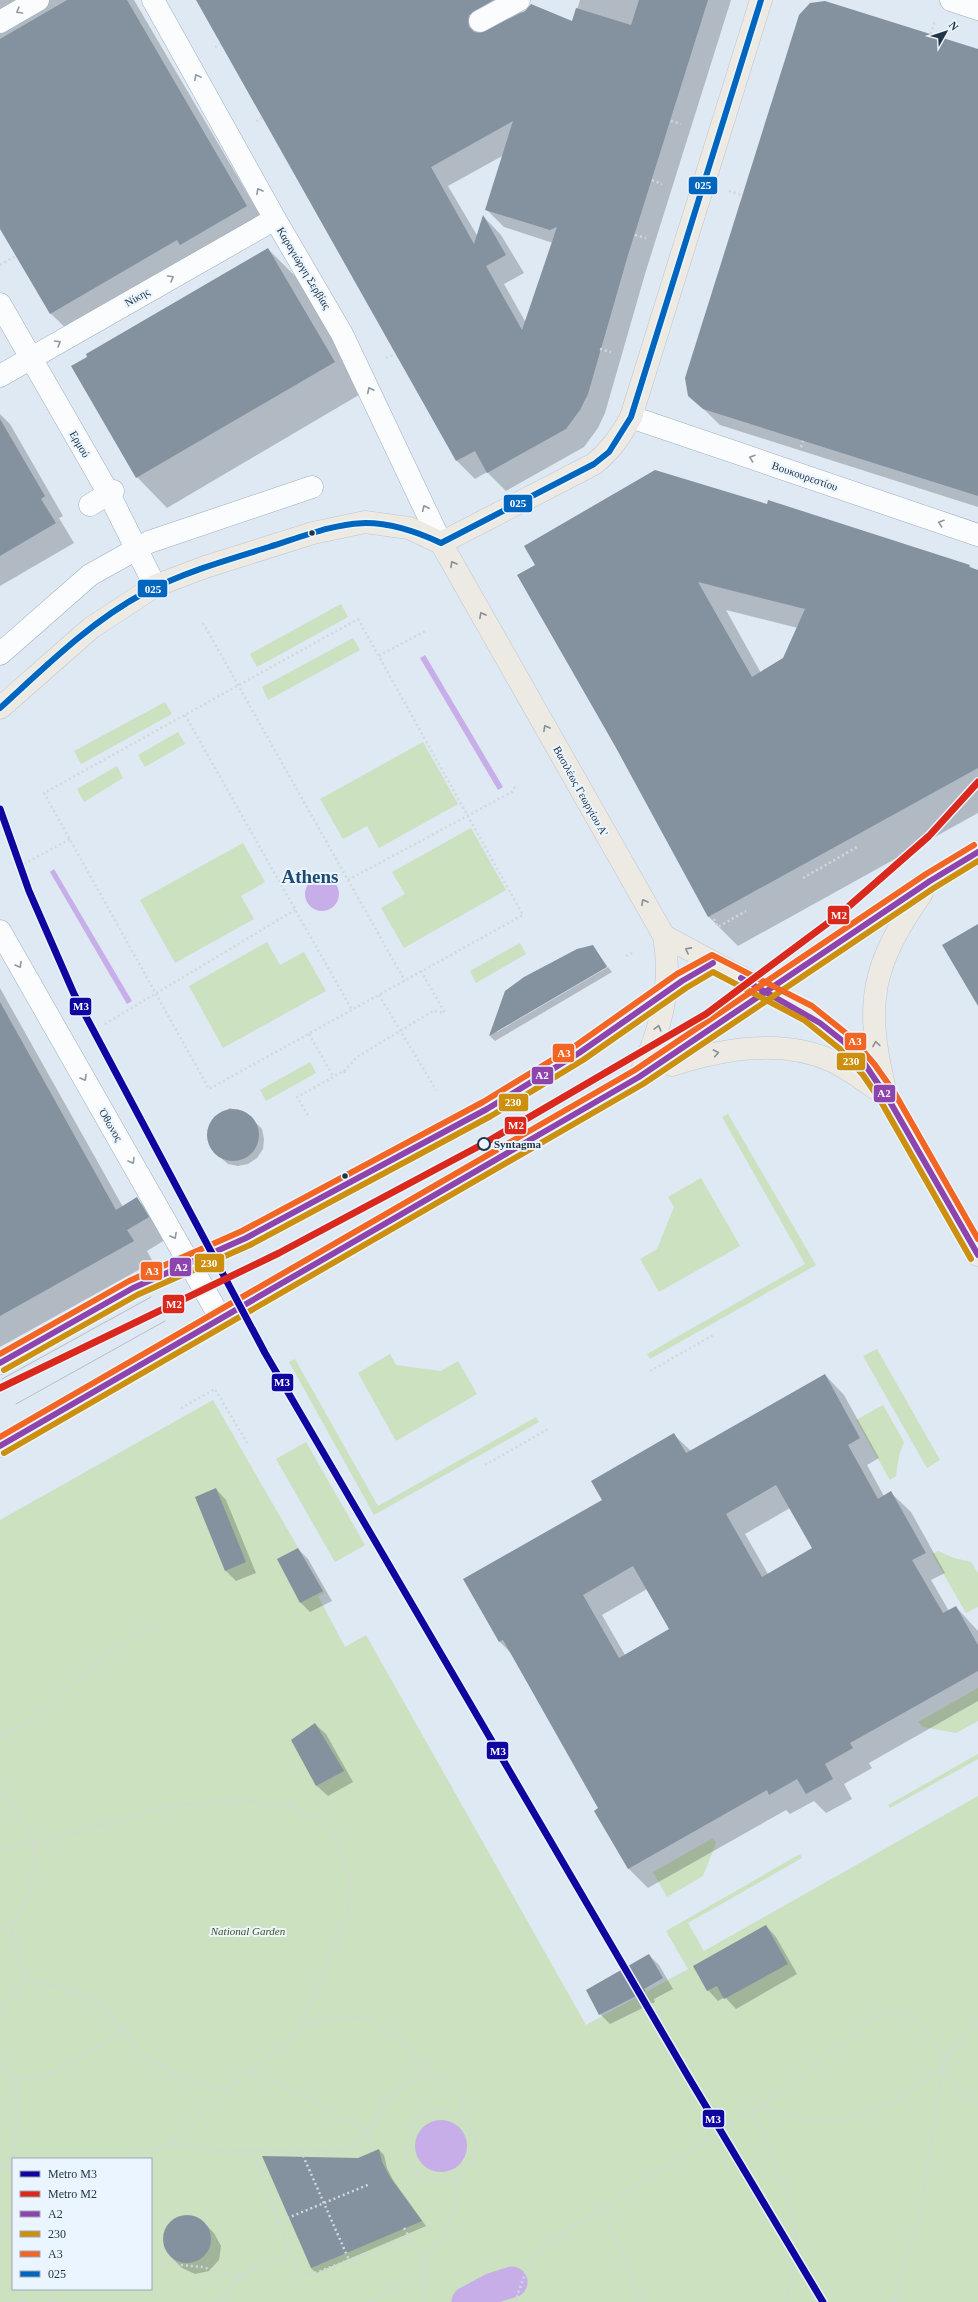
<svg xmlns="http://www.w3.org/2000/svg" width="978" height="2302" font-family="'Times New Roman',serif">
  <rect width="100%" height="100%" fill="#dee9f4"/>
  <!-- green -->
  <g fill="#cbe1c0" fill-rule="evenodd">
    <polygon points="341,604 348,617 257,667 250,654"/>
    <polygon points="353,638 360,650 268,700 262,687"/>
    <polygon points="165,702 172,714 81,764 74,751"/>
    <polygon points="178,732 185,744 145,767 138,755"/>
    <polygon points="423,742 458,804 379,848 367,826 343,839 320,799"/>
    <polygon points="117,766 123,778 84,802 77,789"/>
    <polygon points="471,828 506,890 404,948 381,908 405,894 392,872"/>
    <polygon points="243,843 265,882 241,896 254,919 175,963 140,900"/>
    <polygon points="267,942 280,965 304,952 326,991 223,1048 189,986"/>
    <polygon points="520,943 526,954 476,983 470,971"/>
    <polygon points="310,1062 316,1073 266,1101 260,1090"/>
    <polygon points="728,1114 816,1265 650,1359 647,1354 805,1264 722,1117"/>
    <polygon points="701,1178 740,1246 659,1292 640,1259 657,1249 674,1207 668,1197"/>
    <polygon points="877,1349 940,1460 927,1468 863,1356"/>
    <polygon points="390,1354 396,1365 441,1371 458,1361 477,1394 396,1441 358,1373"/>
    <polygon points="295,1359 378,1506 536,1417 539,1422 374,1515 289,1362"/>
    <path d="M213,1400L323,1591L324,1593L318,1596L345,1647L366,1635L586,2025L688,1969L666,1931L800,1854L802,1858L688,1923L704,1951L978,1796V2302H0V1520ZM13,2159H151V2289H13Z"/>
    <polygon points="883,1405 904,1442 899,1455 896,1476 890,1480 856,1420"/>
    <polygon points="306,1442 365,1545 335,1562 276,1459"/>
    <polygon points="938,1551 954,1558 971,1562 978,1573 978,1607 966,1613 932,1554"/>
    <polygon points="978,1688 978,1721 956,1733 923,1727 918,1722"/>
    <polygon points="978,1754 978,1759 890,1808 888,1805"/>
    <polygon points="713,1838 716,1843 703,1876 667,1897 653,1872"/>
  </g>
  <!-- water -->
  <g fill="#c8aee8">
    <polygon points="425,655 503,787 498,790 420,658"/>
    <polygon points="54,869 132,1001 127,1004 50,872"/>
    <circle cx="322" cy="894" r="17"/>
    <circle cx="441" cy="2146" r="26"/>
  </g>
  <!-- shadow -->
  <g fill="#0003" fill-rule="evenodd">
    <polygon points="0,0 134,0 266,225 70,332 50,313 0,227"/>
    <path d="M197,0H530L518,7L523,13L573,22L580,0H731L645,274L605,413L598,428L584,447L506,491L487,472L475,479L457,461ZM504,155L486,209L504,227L553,243L526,323L504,284L524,273L501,235L484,217L478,237L448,186Z"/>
    <polygon points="978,50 978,507 720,425 689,395"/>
    <polygon points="268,249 298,279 364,392 167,508 137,477 72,367"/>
    <polygon points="0,414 10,424 63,516 59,518 74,543 0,586"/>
    <path d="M969,566L978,571V813L738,946L709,917L616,745L519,576ZM726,610L798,628L784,659L761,673Z"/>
    <polygon points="593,946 607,966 497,1030 497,1032 608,967 612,972 495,1041 490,1036 505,992"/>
    <polygon points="0,988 123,1207 137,1199 157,1219 168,1238 147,1251 153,1262 0,1347"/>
    <polygon points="230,1108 249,1116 262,1129 264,1139 263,1149 257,1158 248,1164 238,1166 228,1164 214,1152 207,1135 214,1118"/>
    <path d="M825,1375L844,1395L879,1458L867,1465L884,1496L891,1493L911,1512L945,1573L931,1580L949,1611L956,1607L978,1631V1701L869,1763L872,1768L844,1784L852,1799L826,1813L814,1801L790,1814L786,1810L648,1888L628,1868L600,1809L513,1655L500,1642L464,1580L603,1501L674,1435L691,1451ZM790,1508L814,1549L768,1574L745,1534ZM647,1589L670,1630L625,1655L602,1615Z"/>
    <polygon points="216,1489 226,1500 256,1573 236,1581 226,1571"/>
    <polygon points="298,1549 308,1559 332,1601 310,1612 301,1603"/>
    <polygon points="315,1724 326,1734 353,1782 328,1796 317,1786 292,1740"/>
    <polygon points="766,1926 776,1937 797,1974 736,2009 725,1997 718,2001 708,1990"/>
    <polygon points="649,1955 659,1965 673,1989 654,1999 655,2002 610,2024 600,2014"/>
    <polygon points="379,2150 384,2155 387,2168 393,2180 426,2226 316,2273 311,2268 359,2159"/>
    <polygon points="189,2216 203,2222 214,2233 221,2246 219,2260 209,2271 195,2274 182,2268 171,2257 164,2244 165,2230 175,2219"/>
  </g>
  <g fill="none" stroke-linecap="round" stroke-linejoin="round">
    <!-- canal -->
    <polyline stroke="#c8aee8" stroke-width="31" points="467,2302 493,2288 512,2282"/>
  </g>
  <!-- building -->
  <g fill="#84929f" fill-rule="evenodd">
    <polygon points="67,0 127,0 247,206 180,245 177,240 50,314 0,229 0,39"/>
    <path d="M196,0H493L469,15L468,21L469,27L474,32L480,33L525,11L531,4L572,21L576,8L631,25L639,0H708L628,255L588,394L580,410L566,429L487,473L475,451L456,461ZM513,121L485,210L550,230L557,227L522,330L486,266L506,255L483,215L474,244L431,167Z"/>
    <polygon points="825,1 978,49 978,496 703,409 688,396 685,378 799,15 810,3"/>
    <polygon points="268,248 335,362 136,478 71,366 87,357 86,354"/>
    <polygon points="0,419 45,496 41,499 56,523 0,556"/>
    <path d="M655,470L767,504L768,500L970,565L969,567L978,570V768L708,917L615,746L517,575L535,565L524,546ZM698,582L805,609L783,658L752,677Z"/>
    <polygon points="978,924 978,1006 942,945"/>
    <polygon points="593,945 607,967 489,1036 505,991 524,977 577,949"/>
    <polygon points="0,1002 116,1210 137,1197 149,1217 127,1230 134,1241 0,1316"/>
    <circle cx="233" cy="1135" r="26"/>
    <path d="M825,1374L860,1438L848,1445L878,1499L891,1491L926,1553L912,1560L943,1613L956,1606L978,1645V1671L850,1743L853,1748L825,1764L833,1779L806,1794L797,1779L769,1795L767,1790L628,1869L594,1811L598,1808L503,1640L499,1642L463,1579L602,1500L591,1481L674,1433L686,1453ZM776,1485L812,1548L762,1577L726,1514ZM633,1566L669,1629L619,1658L583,1595Z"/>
    <polygon points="216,1488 246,1562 225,1571 195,1497"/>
    <polygon points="298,1548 323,1591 300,1603 277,1559"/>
    <polygon points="315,1723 344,1771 316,1786 291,1740"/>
    <polygon points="766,1925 788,1964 724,1999 717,1986 707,1991 693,1966"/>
    <polygon points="649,1954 663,1978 644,1989 646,1991 599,2015 586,1990"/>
    <polygon points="379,2149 382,2162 390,2177 422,2221 311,2268 262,2156 358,2158"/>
    <circle cx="187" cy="2239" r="24"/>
  </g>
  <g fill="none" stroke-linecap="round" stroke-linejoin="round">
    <defs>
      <g id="minor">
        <polyline points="153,0 275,219 342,334 441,543"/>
        <polyline points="951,0 978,9"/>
        <polyline points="480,21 519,0"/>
        <polyline points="0,22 38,0"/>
        <polyline points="0,304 109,494 155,586"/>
        <polyline points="0,376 275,219"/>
        <polyline points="631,417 978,535"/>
        <polyline points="90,505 113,491"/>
        <polyline points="0,654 90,575 149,542 312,487"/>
        <polyline points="0,931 221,1319"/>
        <polyline points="0,1363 133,1288 246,1238 487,1109 579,1053 682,981 713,963"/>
      </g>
      <g id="major">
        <polyline points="441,543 664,936 808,1013 846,1043 869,1070 887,1096 978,1255"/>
        <path d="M441,543L594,464C611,450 621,436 631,417L761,0"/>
        <polyline points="0,708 91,628 155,586 205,567 313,533 365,522 409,528 441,543"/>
        <path d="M672,1065C723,1049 781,1038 832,1061C847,1068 862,1079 876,1089"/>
        <path d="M639,1077C660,1032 673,986 664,936"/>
        <path d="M884,1085C864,1001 873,963 922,893"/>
        <polyline points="0,1446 639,1077 930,881 978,852"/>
      </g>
    </defs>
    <!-- minor casing -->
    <use href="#minor" stroke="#a0aebb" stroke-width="23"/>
    <!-- major casing -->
    <use href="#major" stroke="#bfc7cf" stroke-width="23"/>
    <!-- path -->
    <g stroke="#d3d7da" stroke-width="2.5" stroke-dasharray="2 3" stroke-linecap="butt">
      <polyline points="931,34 935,20"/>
      <polyline points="215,47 220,44"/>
      <polyline points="256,121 262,118"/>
      <polyline points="671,121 681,124"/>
      <polyline points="652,180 662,184"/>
      <polyline points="729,191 742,195"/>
      <polyline points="635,235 646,238"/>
      <polyline points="0,265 16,256"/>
      <polyline points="600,349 611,352"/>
      <polyline points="386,358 395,354"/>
      <polyline points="801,447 803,441"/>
      <polygon points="358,619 523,915 209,1089 44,793"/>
      <polyline points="203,623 405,981"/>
      <polyline points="379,656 425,631"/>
      <polyline points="185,715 352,1010"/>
      <polyline points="24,864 70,839"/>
      <polyline points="803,878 857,847"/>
      <polyline points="348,880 512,792 515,787"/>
      <polyline points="714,919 718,927 746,911"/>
      <polyline points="626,956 634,952"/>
      <polyline points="421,971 445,1013"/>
      <polyline points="379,995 436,1090"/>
      <polyline points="105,1024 295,910"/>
      <polyline points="309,1034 333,1076"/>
      <polyline points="344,1071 357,1057 433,1011 445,1013"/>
      <polyline points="308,1115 297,1097 344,1071 346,1074"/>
      <polyline points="160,1309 177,1300"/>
      <polyline points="160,1309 164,1315"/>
      <polyline points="650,1371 715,1334"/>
      <polyline points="181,1408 215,1389 247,1443"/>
      <polyline points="485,1465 550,1428"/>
      <path d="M0,1737C19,1726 37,1715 54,1701C81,1679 125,1632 159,1624"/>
      <path d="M0,1788C10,1804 26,1826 33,1843C39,1860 27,1913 11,1924C8,1926 3,1927 0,1929"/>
      <polyline points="0,1852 19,1846 55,1839 146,1811 187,1804 242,1801 281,1804 312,1814 329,1828 343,1850 351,1884 348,1909 337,1941 303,2023 270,2055 230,2087 172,2144 131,2159"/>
      <polyline points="11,1924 25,1981"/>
      <path d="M25,1981C53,1983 86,1994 107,2012C118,2021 126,2033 135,2044C156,2068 197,2090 229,2087"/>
      <polyline points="0,2011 25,1981"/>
      <polyline points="303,2023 351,2017 363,2018 374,2023 401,2043 428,2070 457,2090 463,2102 464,2119"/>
      <path d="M0,2064L15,2079C50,2080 98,2051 122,2027"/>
      <polyline points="249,2073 309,2097 346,2121 367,2132"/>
      <path d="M762,2105C834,2139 883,2111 943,2068L960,2089L978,2102"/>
      <circle cx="441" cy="2146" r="35"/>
      <path d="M753,2111C765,2145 789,2189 794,2223C798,2248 791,2277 787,2302"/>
      <polyline points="367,2132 371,2152"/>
      <polyline points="172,2144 221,2151 348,2151 367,2133 386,2101 427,2070"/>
      <polyline points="254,2151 290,2254 295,2265 301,2273 315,2273 408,2237"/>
      <polyline points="301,2151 349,2260"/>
      <polyline points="10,2166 17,2127 16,2079"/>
      <polyline points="0,2167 13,2167"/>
      <polyline points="602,2207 643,2302"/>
      <polyline points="278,2222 370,2184"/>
      <polyline points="0,2224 13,2219"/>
      <polyline points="404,2228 427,2267 424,2302"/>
      <path d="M422,2260C449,2235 458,2215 458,2178"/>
      <polyline points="151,2262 202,2267 229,2275 243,2275 289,2252"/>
      <polyline points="21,2302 23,2289"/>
      <polyline points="52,2302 55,2289"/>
      <polyline points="218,2302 243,2276"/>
      <polyline points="370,2302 427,2267"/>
      <path d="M515,2302L526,2271L538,2251L602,2207L761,2106L883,2013C907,2001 935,2041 945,2058"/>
      <polyline points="894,2302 921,2208 945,2058 978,2022"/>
    </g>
    <!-- minor -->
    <use href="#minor" stroke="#fafcfd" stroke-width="22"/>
    <!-- major -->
    <use href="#major" stroke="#ede9e3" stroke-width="22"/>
    <!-- tram -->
    <g stroke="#babec3" stroke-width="1">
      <polyline points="2,1379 151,1297"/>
      <polyline points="16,1404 165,1321"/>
    </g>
    <defs>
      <g id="bus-1">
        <polyline points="741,978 820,1023 844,1042 864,1063 889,1100 978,1255"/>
        <polyline points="0,1363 133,1288 246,1238 487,1109 579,1053 682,981 713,963"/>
        <polyline points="0,1446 639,1077 930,881 978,852"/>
      </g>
      <g id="bus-2">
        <polyline points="4,1370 137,1295 250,1245 491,1116 583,1060 686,988 713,972 804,1020 840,1049 863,1075 880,1100 971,1259"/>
        <polyline points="4,1453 643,1084 934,888 978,861"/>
      </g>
      <g id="bus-3">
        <polyline points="0,1354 129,1281 242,1231 483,1102 575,1046 677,974 712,955 812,1006 852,1038 875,1065 894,1092 978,1239"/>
        <polyline points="0,1437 635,1070 926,874 974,845"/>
      </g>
      <path id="bus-4" d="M0,708C45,667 90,622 144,593C184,572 227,560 269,547C341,524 368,509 441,543L594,464L609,452L631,417L761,0"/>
    </defs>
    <!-- bus-1 casing -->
    <use href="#bus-1" stroke="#ebf5ff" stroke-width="9"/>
    <!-- bus-2 casing -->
    <use href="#bus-2" stroke="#ebf5ff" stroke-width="9"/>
    <!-- bus-3 casing -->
    <use href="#bus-3" stroke="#ebf5ff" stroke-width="9"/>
    <!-- bus-4 casing -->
    <use href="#bus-4" stroke="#ebf5ff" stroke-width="9"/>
    <!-- bus-1 -->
    <use href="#bus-1" stroke="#8e44ad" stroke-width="6"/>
    <!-- bus-2 -->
    <use href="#bus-2" stroke="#cc8f0e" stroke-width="6"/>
    <!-- bus-3 -->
    <use href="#bus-3" stroke="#f26522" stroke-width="6"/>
    <!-- bus-4 -->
    <use href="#bus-4" stroke="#0065bd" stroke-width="6"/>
    <defs>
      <polyline id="metro-1" points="0,809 29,891 74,994 265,1353 689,2078 823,2302"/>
      <polyline id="metro-2" points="0,1388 279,1253 485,1143 706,1014 840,914 929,836 978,782"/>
    </defs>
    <!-- metro-1 casing -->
    <use href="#metro-1" stroke="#ebf5ff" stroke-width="10"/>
    <!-- metro-2 casing -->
    <use href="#metro-2" stroke="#ebf5ff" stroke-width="10"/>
    <!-- metro-1 -->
    <use href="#metro-1" stroke="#10069f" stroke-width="7"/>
    <!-- metro-2 -->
    <use href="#metro-2" stroke="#da291c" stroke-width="7"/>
  </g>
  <!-- one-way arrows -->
  <defs><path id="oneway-chevron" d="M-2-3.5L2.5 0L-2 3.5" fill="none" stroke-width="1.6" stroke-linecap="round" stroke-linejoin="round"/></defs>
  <g stroke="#8e98a2">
    <use href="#oneway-chevron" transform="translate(19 11) rotate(150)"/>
    <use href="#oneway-chevron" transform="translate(197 77) rotate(-118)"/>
    <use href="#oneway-chevron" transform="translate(259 191) rotate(-119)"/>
    <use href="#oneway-chevron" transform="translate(171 278) rotate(-30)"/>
    <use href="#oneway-chevron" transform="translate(58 343) rotate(-30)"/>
    <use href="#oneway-chevron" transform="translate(370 390) rotate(-116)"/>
    <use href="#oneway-chevron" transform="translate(752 458) rotate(-161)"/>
    <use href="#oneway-chevron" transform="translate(425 508) rotate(-115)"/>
    <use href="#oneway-chevron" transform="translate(941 523) rotate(-161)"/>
    <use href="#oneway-chevron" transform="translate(19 965) rotate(60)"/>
    <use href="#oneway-chevron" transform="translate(84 1078) rotate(60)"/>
    <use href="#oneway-chevron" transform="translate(132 1161) rotate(60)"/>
    <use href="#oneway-chevron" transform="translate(174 1236) rotate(61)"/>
  </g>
  <g stroke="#888f96">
    <use href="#oneway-chevron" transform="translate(453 564) rotate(-119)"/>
    <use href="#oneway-chevron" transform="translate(482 615) rotate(-119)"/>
    <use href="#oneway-chevron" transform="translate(546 728) rotate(-119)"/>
    <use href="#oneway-chevron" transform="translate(644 902) rotate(-119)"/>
    <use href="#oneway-chevron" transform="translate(688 950) rotate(-152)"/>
    <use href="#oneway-chevron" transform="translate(658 1028) rotate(-75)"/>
    <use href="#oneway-chevron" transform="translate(876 1044) rotate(-99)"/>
    <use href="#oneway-chevron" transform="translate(716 1053) rotate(-11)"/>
  </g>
  <!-- markers -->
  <g fill="#223548" stroke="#ebf5ff" stroke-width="1.5">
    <circle cx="312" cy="533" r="3.5"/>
    <circle cx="345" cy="1176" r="3.5"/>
  </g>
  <circle fill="#ebf5ff" stroke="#223548" stroke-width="2" cx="484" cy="1144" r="6"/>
  <g text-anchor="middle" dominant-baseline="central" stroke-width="4" stroke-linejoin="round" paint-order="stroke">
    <!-- street labels -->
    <g font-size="11" fill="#223548" stroke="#ebf5ff">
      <text transform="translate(304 268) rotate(59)">Καραγιώργη Σερβίας</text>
      <text transform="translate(137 297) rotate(-30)">Νίκης</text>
      <text transform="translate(80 444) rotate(60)">Ερμού</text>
      <text transform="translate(805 476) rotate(19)">Βουκουρεστίου</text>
      <text transform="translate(581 791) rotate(61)">Βασιλέως Γεωργίου Α'</text>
      <text transform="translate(111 1125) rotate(60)">Όθωνος</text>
    </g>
    <!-- stop labels -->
    <g font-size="11" font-weight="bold" fill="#223548" stroke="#ebf5ff" text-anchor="start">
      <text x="494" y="1144">Syntagma</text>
    </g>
    <!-- park labels -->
    <g font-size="11" font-style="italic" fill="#3a5216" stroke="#ebf5ff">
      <text x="248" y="1931">National Garden</text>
    </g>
    <!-- town labels -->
    <g font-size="19" font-weight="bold" fill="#1d4a72" stroke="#ebf5ff">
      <text x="310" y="876">Athens</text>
    </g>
  </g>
  <g stroke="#ebf5ff" stroke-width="1.5">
    <rect x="688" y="176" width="30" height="19" rx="4" fill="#0065bd"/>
    <rect x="503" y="494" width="30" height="19" rx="4" fill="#0065bd"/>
    <rect x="137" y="579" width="31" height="19" rx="4" fill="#0065bd"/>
    <rect x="827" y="905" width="23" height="20" rx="4" fill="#da291c"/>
    <rect x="69" y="997" width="23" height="19" rx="4" fill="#10069f"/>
    <rect x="844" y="1032" width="23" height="19" rx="4" fill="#f26522"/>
    <rect x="552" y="1043" width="23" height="20" rx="4" fill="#f26522"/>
    <rect x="836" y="1052" width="30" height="19" rx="4" fill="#cc8f0e"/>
    <rect x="531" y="1066" width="23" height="19" rx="4" fill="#8e44ad"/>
    <rect x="873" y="1084" width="23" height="19" rx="4" fill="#8e44ad"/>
    <rect x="498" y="1093" width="31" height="19" rx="4" fill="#cc8f0e"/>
    <rect x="504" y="1116" width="23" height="19" rx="4" fill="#da291c"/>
    <rect x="194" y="1253" width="31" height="20" rx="4" fill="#cc8f0e"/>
    <rect x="169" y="1257" width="23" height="20" rx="4" fill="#8e44ad"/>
    <rect x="140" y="1261" width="23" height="20" rx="4" fill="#f26522"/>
    <rect x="162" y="1294" width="23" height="20" rx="4" fill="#da291c"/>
    <rect x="271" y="1373" width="23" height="19" rx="4" fill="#10069f"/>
    <rect x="486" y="1741" width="23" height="19" rx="4" fill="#10069f"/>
    <rect x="702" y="2109" width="23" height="19" rx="4" fill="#10069f"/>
  </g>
  <g font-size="11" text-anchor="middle" font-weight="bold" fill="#fff">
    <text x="703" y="189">025</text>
    <text x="518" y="507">025</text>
    <text x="153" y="593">025</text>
    <text x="839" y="919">Μ2</text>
    <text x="81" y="1010">Μ3</text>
    <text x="855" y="1045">Α3</text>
    <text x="564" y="1057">Α3</text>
    <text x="851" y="1065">230</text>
    <text x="542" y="1079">Α2</text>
    <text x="884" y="1097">Α2</text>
    <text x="513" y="1106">230</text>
    <text x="516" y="1129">Μ2</text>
    <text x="209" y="1267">230</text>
    <text x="181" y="1271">Α2</text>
    <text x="152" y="1275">Α3</text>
    <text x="174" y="1308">Μ2</text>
    <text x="282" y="1386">Μ3</text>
    <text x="498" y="1755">Μ3</text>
    <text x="713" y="2123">Μ3</text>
  </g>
  <!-- legend -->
  <rect x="12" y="2158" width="140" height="132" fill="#ebf5ff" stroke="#9ba8b6"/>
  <rect x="20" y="2171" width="20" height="6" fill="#10069f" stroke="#9ba8b6"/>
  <text x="48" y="2178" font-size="12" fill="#223548">Metro Μ3</text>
  <rect x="20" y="2191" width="20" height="6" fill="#da291c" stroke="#9ba8b6"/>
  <text x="48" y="2198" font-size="12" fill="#223548">Metro Μ2</text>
  <rect x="20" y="2211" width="20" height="6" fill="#8e44ad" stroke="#9ba8b6"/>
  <text x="48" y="2218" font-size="12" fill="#223548">Α2</text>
  <rect x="20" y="2231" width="20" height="6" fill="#cc8f0e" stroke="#9ba8b6"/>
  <text x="48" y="2238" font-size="12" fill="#223548">230</text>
  <rect x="20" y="2251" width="20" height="6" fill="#f26522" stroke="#9ba8b6"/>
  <text x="48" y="2258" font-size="12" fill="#223548">Α3</text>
  <rect x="20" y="2271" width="20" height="6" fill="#0065bd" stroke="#9ba8b6"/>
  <text x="48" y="2278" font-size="12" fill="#223548">025</text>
  <!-- north arrow -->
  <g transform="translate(946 32) rotate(51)" stroke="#ebf5ff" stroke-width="3" paint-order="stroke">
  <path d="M0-3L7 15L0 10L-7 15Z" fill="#223548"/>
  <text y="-6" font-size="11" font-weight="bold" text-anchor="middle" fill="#223548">N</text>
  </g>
</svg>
